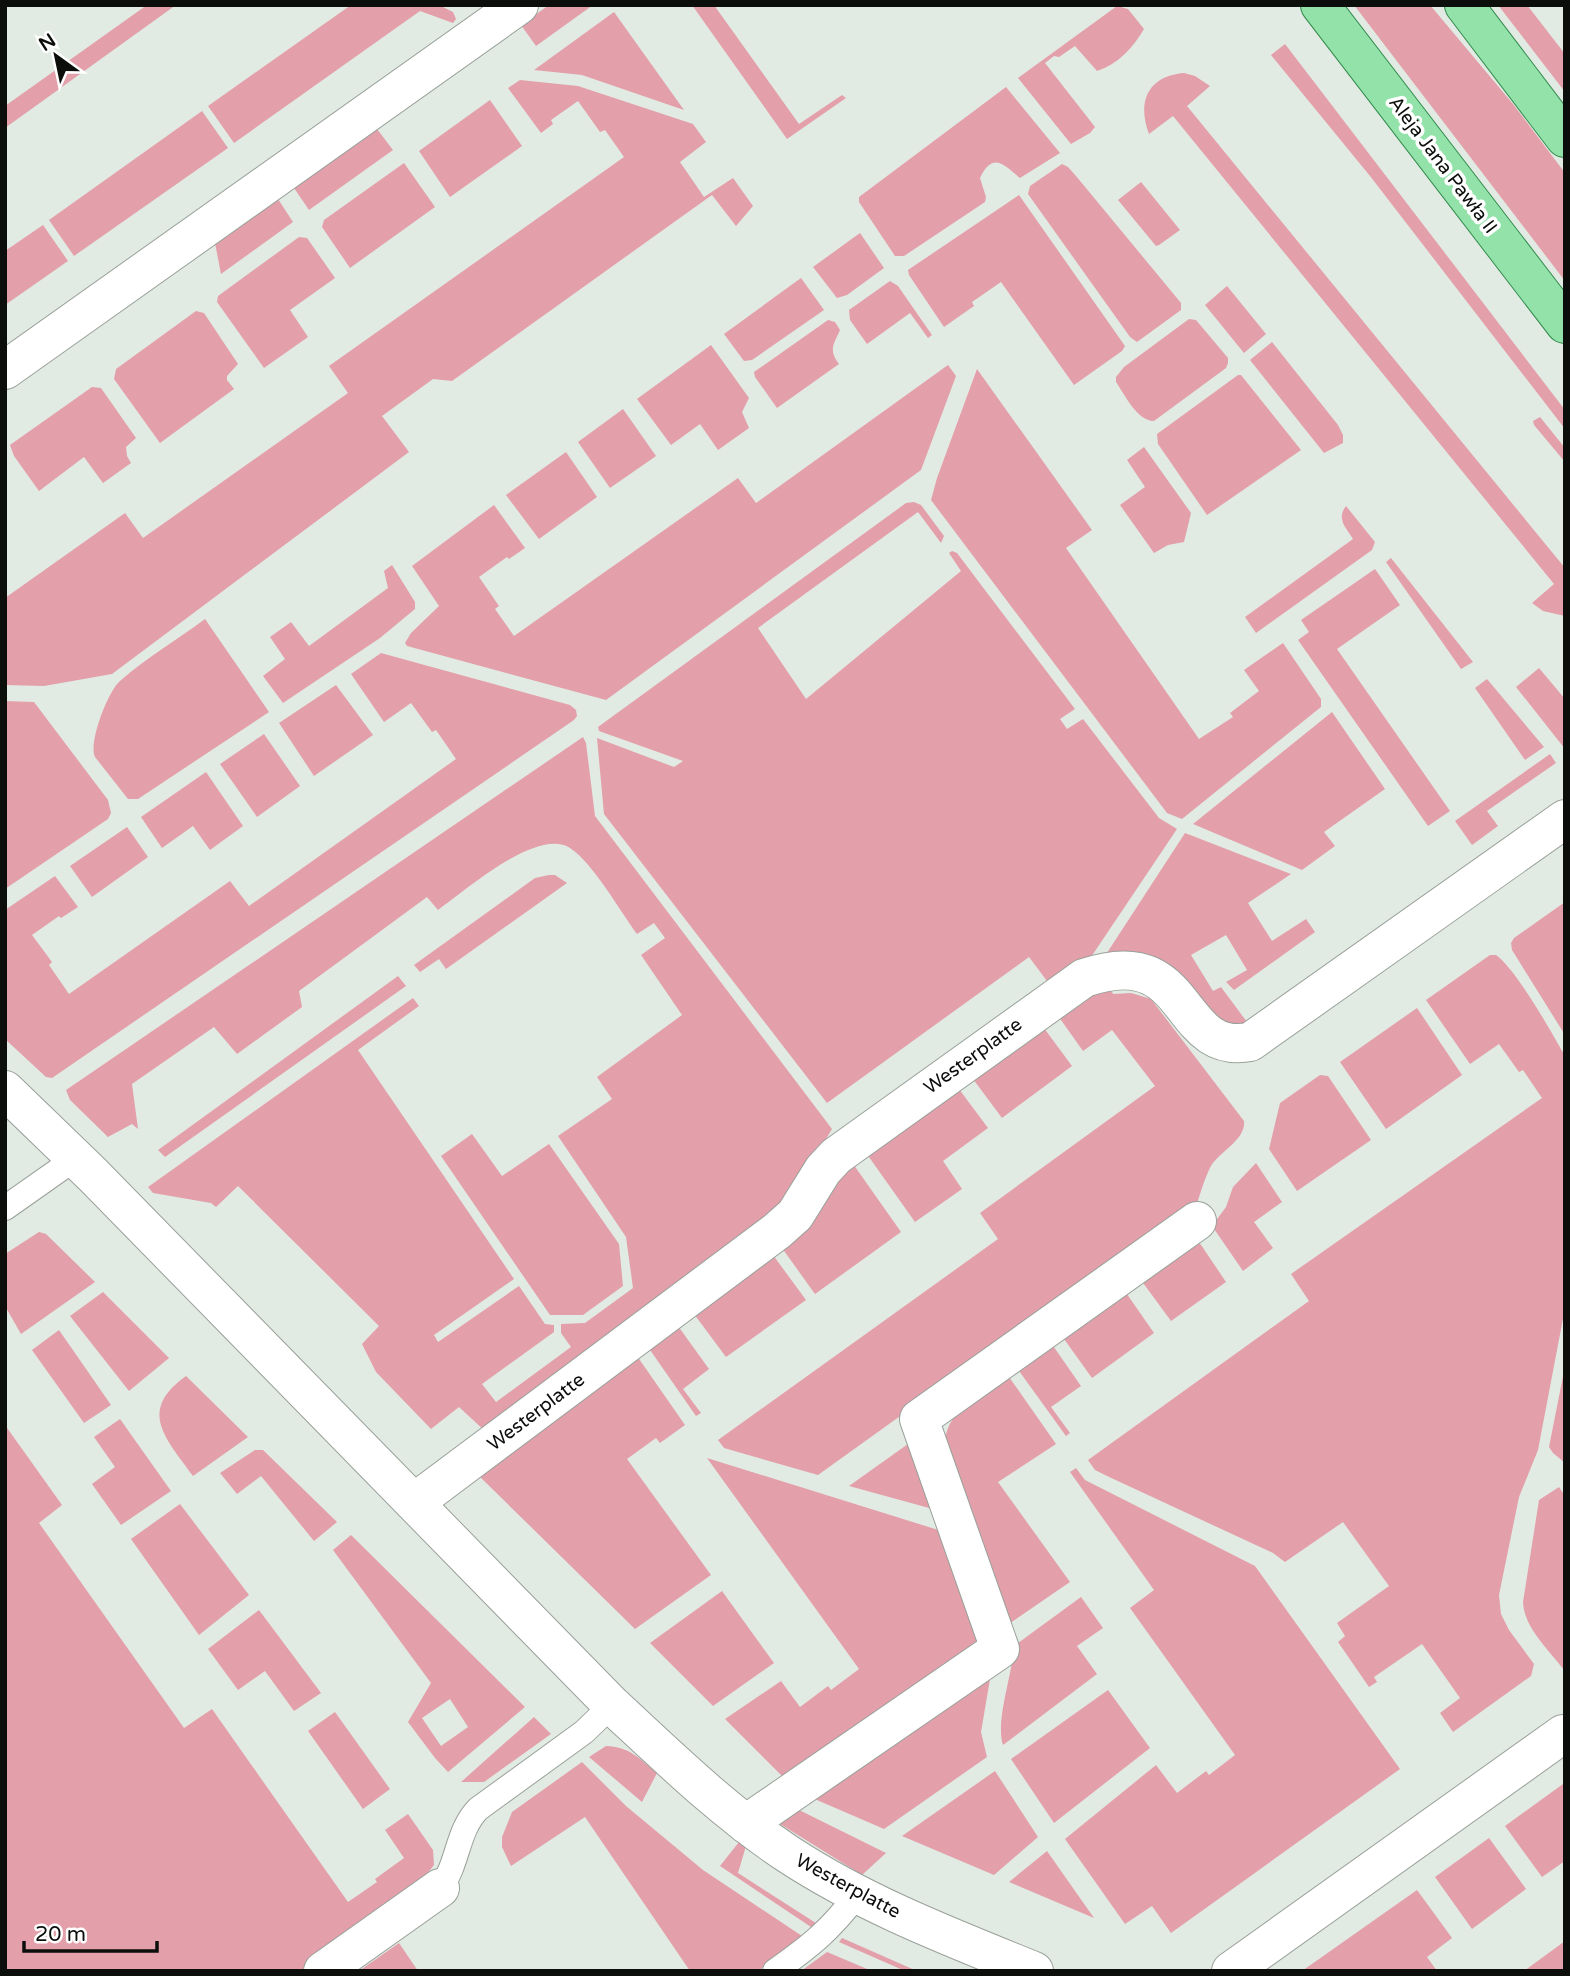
<svg xmlns="http://www.w3.org/2000/svg" width="1570" height="1976" font-family="'Varela Round',sans-serif">
  <rect width="100%" height="100%" fill="#e2ebe3"/>
  <!-- green -->
  <g fill="#e39faa" fill-rule="evenodd">
    <polygon points="147,5 176,5 5,128 5,106"/>
    <polygon points="351,5 439,5 453,12 456,19 453,23 420,11 234,143 208,106"/>
    <polygon points="549,5 593,5 536,46 521,25"/>
    <polygon points="692,5 714,5 799,124 842,95 846,98 787,139"/>
    <polygon points="1354,5 1430,5 1513,104 1565,173 1565,281"/>
    <polygon points="1498,5 1527,5 1565,54 1565,92"/>
    <path d="M1117,6L1128,9L1144,29C1133,48 1118,64 1097,71L1075,46L1059,57L1054,56L1045,63L1095,127L1090,133L1071,144L1018,78Z"/>
    <polygon points="614,12 684,110 582,75 534,70"/>
    <polygon points="1285,44 1565,410 1565,429 1370,176 1271,55"/>
    <path d="M1184,73L1195,76L1210,86L1187,106L1565,568V616L1543,611L1532,603L1554,584L1173,116L1149,134C1137,103 1147,76 1184,73Z"/>
    <polygon points="520,80 578,86 693,124 706,142 680,162 704,197 733,178 753,206 736,226 712,195 452,381 433,379 382,416 409,452 112,674 44,686 5,685 5,598 125,513 143,538 348,393 329,366 624,157 605,130 600,132 578,101 551,120 553,124 541,133 508,88"/>
    <path d="M1006,87L1060,153L1020,178C1004,165 993,151 980,178L986,197L985,202L904,256H895L859,202V197Z"/>
    <polygon points="490,100 522,146 450,197 419,151"/>
    <polygon points="202,111 228,148 74,256 49,220"/>
    <polygon points="377,129 393,150 309,210 294,188"/>
    <polygon points="404,163 435,207 350,268 322,227 324,220"/>
    <polygon points="1062,164 1068,167 1076,176 1181,303 1181,310 1137,342 1130,337 1028,194 1030,186"/>
    <polygon points="1141,182 1180,230 1159,245 1156,246 1118,200"/>
    <polygon points="1019,195 1125,346 1122,351 1074,385 1001,282 972,302 974,306 944,327 909,275 908,270"/>
    <polygon points="278,199 293,222 221,274 215,243"/>
    <polygon points="43,225 68,261 5,305 5,251"/>
    <polygon points="860,233 884,268 847,295 837,298 813,267"/>
    <polygon points="299,237 307,238 335,278 290,310 308,337 264,368 217,302 218,296"/>
    <polygon points="801,278 824,310 752,360 744,361 724,334"/>
    <polygon points="890,281 898,286 932,335 928,338 910,313 867,344 850,320 849,310"/>
    <polygon points="1227,286 1266,334 1244,353 1205,305"/>
    <polygon points="196,311 204,313 238,364 227,376 227,380 234,389 160,443 114,379 116,369"/>
    <path d="M1189,319L1196,320L1228,358V363L1226,368L1154,421C1137,421 1125,395 1116,382V377L1124,367Z"/>
    <path d="M828,320L835,322L840,330C834,344 828,350 839,364L777,408L755,377L754,372Z"/>
    <polygon points="1272,342 1338,425 1343,435 1343,443 1324,453 1250,360"/>
    <polygon points="711,345 749,398 742,412 749,428 718,450 700,424 671,445 637,399"/>
    <polygon points="948,365 956,376 921,470 606,700 407,646 405,643 411,633 439,606 412,566 494,505 525,548 509,559 507,557 479,577 499,606 495,609 514,636 738,478 756,503"/>
    <polygon points="977,369 1092,530 1066,548 1199,739 1233,717 1230,713 1259,691 1244,670 1283,643 1321,699 1321,707 1182,819 1167,813 931,500 937,478"/>
    <polygon points="1238,375 1241,375 1301,450 1207,515 1158,444 1157,434"/>
    <polygon points="92,387 101,388 136,438 126,447 127,456 131,463 103,483 84,457 39,491 14,456 10,445"/>
    <polygon points="623,409 656,456 610,488 578,442"/>
    <polygon points="1540,417 1565,448 1565,462 1534,425 1533,421"/>
    <polygon points="1144,447 1191,513 1184,542 1168,545 1154,553 1120,505 1145,487 1127,460"/>
    <polygon points="566,452 597,497 539,539 506,495"/>
    <polygon points="914,502 921,505 944,536 941,543 918,512 758,628 806,699 961,571 949,553 952,551 957,553 1075,709 1060,719 1067,729 1083,719 1159,818 1177,829 1087,963 1050,985 1029,957 827,1103 604,814 597,738 674,767 683,761 599,731 598,727 906,503"/>
    <path d="M1346,506L1375,542L1372,550L1256,633L1245,617L1353,539C1346,528 1336,519 1346,506Z"/>
    <polygon points="1391,558 1473,662 1461,669 1386,562"/>
    <polygon points="392,565 415,602 415,609 380,638 283,703 263,676 285,659 270,637 291,622 309,646 388,588 384,571"/>
    <polygon points="1375,569 1400,605 1337,649 1450,811 1428,826 1298,640 1309,632 1301,620"/>
    <path d="M205,619L269,712L138,799H128L95,757C88,743 108,691 120,681C146,658 177,640 205,619Z"/>
    <polygon points="381,653 570,705 576,710 577,716 574,720 52,1078 46,1077 5,1039 5,910 55,876 78,907 61,918 59,916 32,935 52,962 49,965 69,994 230,881 249,906 456,759 436,730 432,732 411,703 384,722 351,674"/>
    <polygon points="1539,668 1565,699 1565,749 1516,687"/>
    <polygon points="1487,679 1544,747 1525,760 1475,688"/>
    <polygon points="336,685 373,735 314,776 279,723"/>
    <polygon points="5,701 34,702 108,800 111,813 108,819 5,889"/>
    <polygon points="1332,712 1385,789 1324,832 1335,846 1302,870 1193,824"/>
    <polygon points="264,734 300,786 257,817 220,764"/>
    <path d="M583,737L586,743L595,816L832,1129L786,1207L485,1431L459,1407L431,1429L376,1372L362,1344L379,1326L238,1186L216,1207L211,1203L153,1193L148,1187L413,998L419,1006L358,1050L514,1279L434,1335L438,1342L519,1286L545,1324L554,1325V1332L482,1384L496,1402L571,1347L561,1333V1324L585,1323L633,1288L626,1237L558,1136L612,1099L597,1077L682,1015L641,955L665,938L654,923L637,934C620,911 593,863 570,848C537,827 465,891 438,910L427,897L299,991L302,1007L237,1054L214,1027L132,1084L138,1129L132,1124L108,1137L70,1100L66,1090Z"/>
    <polygon points="1550,754 1556,763 1487,811 1498,826 1472,845 1455,821"/>
    <polygon points="206,772 243,826 210,850 193,826 162,848 141,817"/>
    <polygon points="127,827 148,857 92,897 70,866"/>
    <path d="M1185,833L1291,874L1248,903L1272,941L1306,919L1315,932L1234,990L1226,982L1247,970L1226,935L1191,955L1213,991L1221,987L1247,1022L1243,1025L1221,1023C1201,999 1177,957 1142,955C1130,955 1116,958 1103,959Z"/>
    <polygon points="549,875 555,875 567,883 446,969 439,959 420,972 414,965 535,878"/>
    <polygon points="1565,902 1565,1035 1512,950 1511,943 1514,938"/>
    <path d="M1490,955H1496C1516,969 1552,1033 1565,1056V1308L1538,1450L1519,1497L1499,1595L1501,1614L1509,1630L1534,1664L1531,1676L1453,1732L1440,1713L1460,1698L1422,1644L1374,1677L1377,1682L1369,1687L1338,1642L1345,1636L1337,1623L1389,1586L1343,1522L1285,1562L1273,1553L1107,1476L1095,1470L1088,1460L1309,1301L1291,1274L1542,1098L1523,1070L1519,1072L1499,1044L1470,1064L1426,1000Z"/>
    <polygon points="398,976 406,986 165,1157 158,1150"/>
    <path d="M1109,986L1113,994L1131,993L1151,999L1244,1121C1246,1140 1220,1151 1211,1166C1205,1177 1201,1192 1197,1203L818,1475L724,1448L718,1440L998,1239L980,1213L1155,1086L1112,1030L1083,1051L1056,1013Z"/>
    <polygon points="1417,1008 1462,1075 1386,1129 1340,1062"/>
    <polygon points="1041,1024 1072,1066 1002,1118 970,1075"/>
    <polygon points="1320,1075 1328,1076 1371,1140 1297,1191 1269,1149 1280,1103"/>
    <polygon points="956,1085 988,1128 943,1161 962,1189 915,1222 864,1150"/>
    <polygon points="472,1134 502,1176 549,1144 619,1244 623,1286 583,1315 550,1315 441,1156"/>
    <polygon points="851,1161 901,1232 815,1294 782,1248"/>
    <polygon points="1256,1163 1282,1202 1254,1222 1273,1248 1243,1271 1212,1226 1226,1207 1233,1187"/>
    <polygon points="39,1232 46,1234 95,1282 21,1334 5,1306 5,1254"/>
    <polygon points="1195,1236 1226,1282 1171,1321 1138,1276"/>
    <polygon points="773,1255 806,1300 726,1357 694,1314"/>
    <polygon points="1122,1287 1154,1333 1092,1378 1059,1332"/>
    <polygon points="103,1292 169,1358 129,1391 70,1316"/>
    <polygon points="678,1326 709,1369 683,1389 701,1413 696,1416 648,1347"/>
    <polygon points="59,1330 111,1405 84,1423 32,1350"/>
    <polygon points="1049,1340 1081,1386 1051,1407 1070,1433 1066,1436 1014,1364"/>
    <polygon points="637,1356 685,1425 660,1443 656,1438 627,1459 711,1575 635,1629 476,1473"/>
    <polygon points="1565,1366 1565,1461 1564,1462 1553,1453 1549,1447"/>
    <path d="M1007,1374L1056,1444L998,1482L1070,1582L1003,1628L944,1443C950,1406 979,1394 1007,1374Z"/>
    <path d="M186,1376L248,1437L193,1476C166,1438 137,1411 186,1376Z"/>
    <polygon points="120,1419 171,1491 121,1525 92,1484 115,1467 94,1437"/>
    <polygon points="5,1425 62,1505 39,1523 184,1728 212,1709 348,1902 377,1882 375,1879 404,1858 385,1830 408,1814 433,1850 434,1865 427,1874 366,1925 300,1971 5,1971"/>
    <polygon points="915,1439 940,1511 849,1486"/>
    <polygon points="255,1450 263,1450 337,1522 314,1541 261,1476 237,1494 220,1473"/>
    <polygon points="707,1458 948,1533 985,1641 787,1781 725,1719 781,1681 800,1707 828,1686 831,1690 859,1669"/>
    <polygon points="1076,1468 1085,1480 1255,1566 1400,1769 1171,1933 1152,1906 1125,1924 1065,1839 1156,1765 1177,1793 1206,1771 1209,1775 1235,1755 1130,1608 1154,1590 1070,1472"/>
    <path d="M1559,1487L1565,1496V1671C1549,1650 1524,1628 1523,1602L1539,1500Z"/>
    <polygon points="180,1504 249,1595 199,1635 131,1539"/>
    <path d="M351,1535L525,1707L448,1772L435,1758L408,1722L431,1683L333,1550ZM450,1699L468,1727L441,1746L422,1718Z"/>
    <polygon points="722,1591 774,1663 713,1706 650,1643"/>
    <path d="M1081,1597L1103,1628L1077,1646L1097,1674L1003,1745C995,1721 1013,1673 1014,1646Z"/>
    <polygon points="259,1610 321,1693 294,1711 265,1671 238,1690 208,1649"/>
    <polygon points="990,1679 981,1732 987,1757 884,1829 810,1797"/>
    <polygon points="1108,1690 1150,1748 1054,1823 1011,1759"/>
    <polygon points="335,1712 390,1789 363,1809 308,1731"/>
    <polygon points="534,1717 551,1734 484,1782 461,1782"/>
    <path d="M606,1746C629,1746 641,1760 657,1773L642,1802L589,1757Z"/>
    <polygon points="582,1762 626,1806 703,1870 805,1938 758,1971 690,1971 585,1817 511,1866 502,1847 502,1837 512,1812"/>
    <polygon points="995,1771 1038,1837 994,1875 902,1836"/>
    <polygon points="1563,1784 1565,1861 1542,1877 1505,1826"/>
    <polygon points="795,1808 886,1853 862,1875 777,1822"/>
    <polygon points="1489,1838 1526,1889 1472,1929 1435,1877"/>
    <polygon points="739,1842 746,1846 738,1873 819,1925 814,1929 720,1866"/>
    <polygon points="1047,1851 1094,1918 1009,1882"/>
    <polygon points="1417,1890 1452,1938 1427,1957 1437,1971 1302,1971"/>
    <polygon points="842,1938 917,1971 905,1971 839,1942"/>
    <polygon points="1565,1941 1565,1971 1524,1971"/>
    <polygon points="399,1943 418,1971 359,1971"/>
    <polygon points="827,1952 872,1971 801,1971"/>
  </g>
  <g fill="none" stroke-linecap="round" stroke-linejoin="round">
    <defs>
      <g id="lane">
        <polyline points="5,1208 76,1158"/>
        <path d="M440,1888C459,1864 456,1832 478,1809L584,1732L612,1705"/>
        <path d="M775,1971C812,1945 830,1930 857,1895"/>
      </g>
      <g id="street">
        <polyline points="5,370 519,5"/>
        <path d="M5,1090L93,1175L612,1705C668,1757 723,1811 788,1854C864,1904 950,1937 1034,1971"/>
        <path d="M415,1502L777,1231L795,1215L823,1170L836,1156L1084,978C1194,940 1173,1056 1250,1042L1565,819"/>
        <polyline points="746,1824 1000,1649 919,1419 1197,1221"/>
        <polyline points="323,1971 440,1888"/>
        <polyline points="1231,1971 1563,1734"/>
      </g>
      <g id="primary">
        <polyline points="1320,5 1565,324"/>
        <polyline points="1464,5 1565,138"/>
      </g>
    </defs>
    <!-- lane casing -->
    <use href="#lane" stroke="#99a19a" stroke-width="26"/>
    <!-- street casing -->
    <use href="#street" stroke="#99a19a" stroke-width="40"/>
    <!-- primary casing -->
    <use href="#primary" stroke="#338b4d" stroke-width="40"/>
    <!-- lane -->
    <use href="#lane" stroke="#fff" stroke-width="24"/>
    <!-- street -->
    <use href="#street" stroke="#fff" stroke-width="38"/>
    <!-- primary -->
    <use href="#primary" stroke="#92e2a9" stroke-width="38"/>
  </g>
  <g text-anchor="middle" dominant-baseline="central" stroke-width="7" stroke-linejoin="round" paint-order="stroke">
    <!-- street labels -->
    <g font-size="19" fill="#0b0e0b" stroke="#fff">
      <text transform="translate(1443 165) rotate(53)">Aleja Jana Pawła II</text>
      <text transform="translate(973 1056) rotate(-36)">Westerplatte</text>
      <text transform="translate(536 1412) rotate(-37)">Westerplatte</text>
      <text transform="translate(848 1886) rotate(28)">Westerplatte</text>
    </g>
  </g>
  <!-- border -->
  <rect width="1570" height="1976" fill="none" stroke="#0b0e0b" stroke-width="14"/>
  <!-- north arrow -->
  <g transform="translate(56 56) rotate(327)" stroke="#ffffff" stroke-width="5" paint-order="stroke">
  <path d="M0-5L12 26L0 18L-12 26Z" fill="#0b0e0b"/>
  <text y="-10" font-size="19" font-weight="bold" text-anchor="middle" fill="#0b0e0b">N</text>
  </g>
  <!-- scale -->
  <path d="M24 1941v10h133v-10" fill="none" stroke="#0b0e0b" stroke-width="3.5"/>
  <text x="35" y="1941" font-size="21" fill="#0b0e0b" stroke="#ffffff" stroke-width="5" paint-order="stroke">20 m</text>
</svg>
